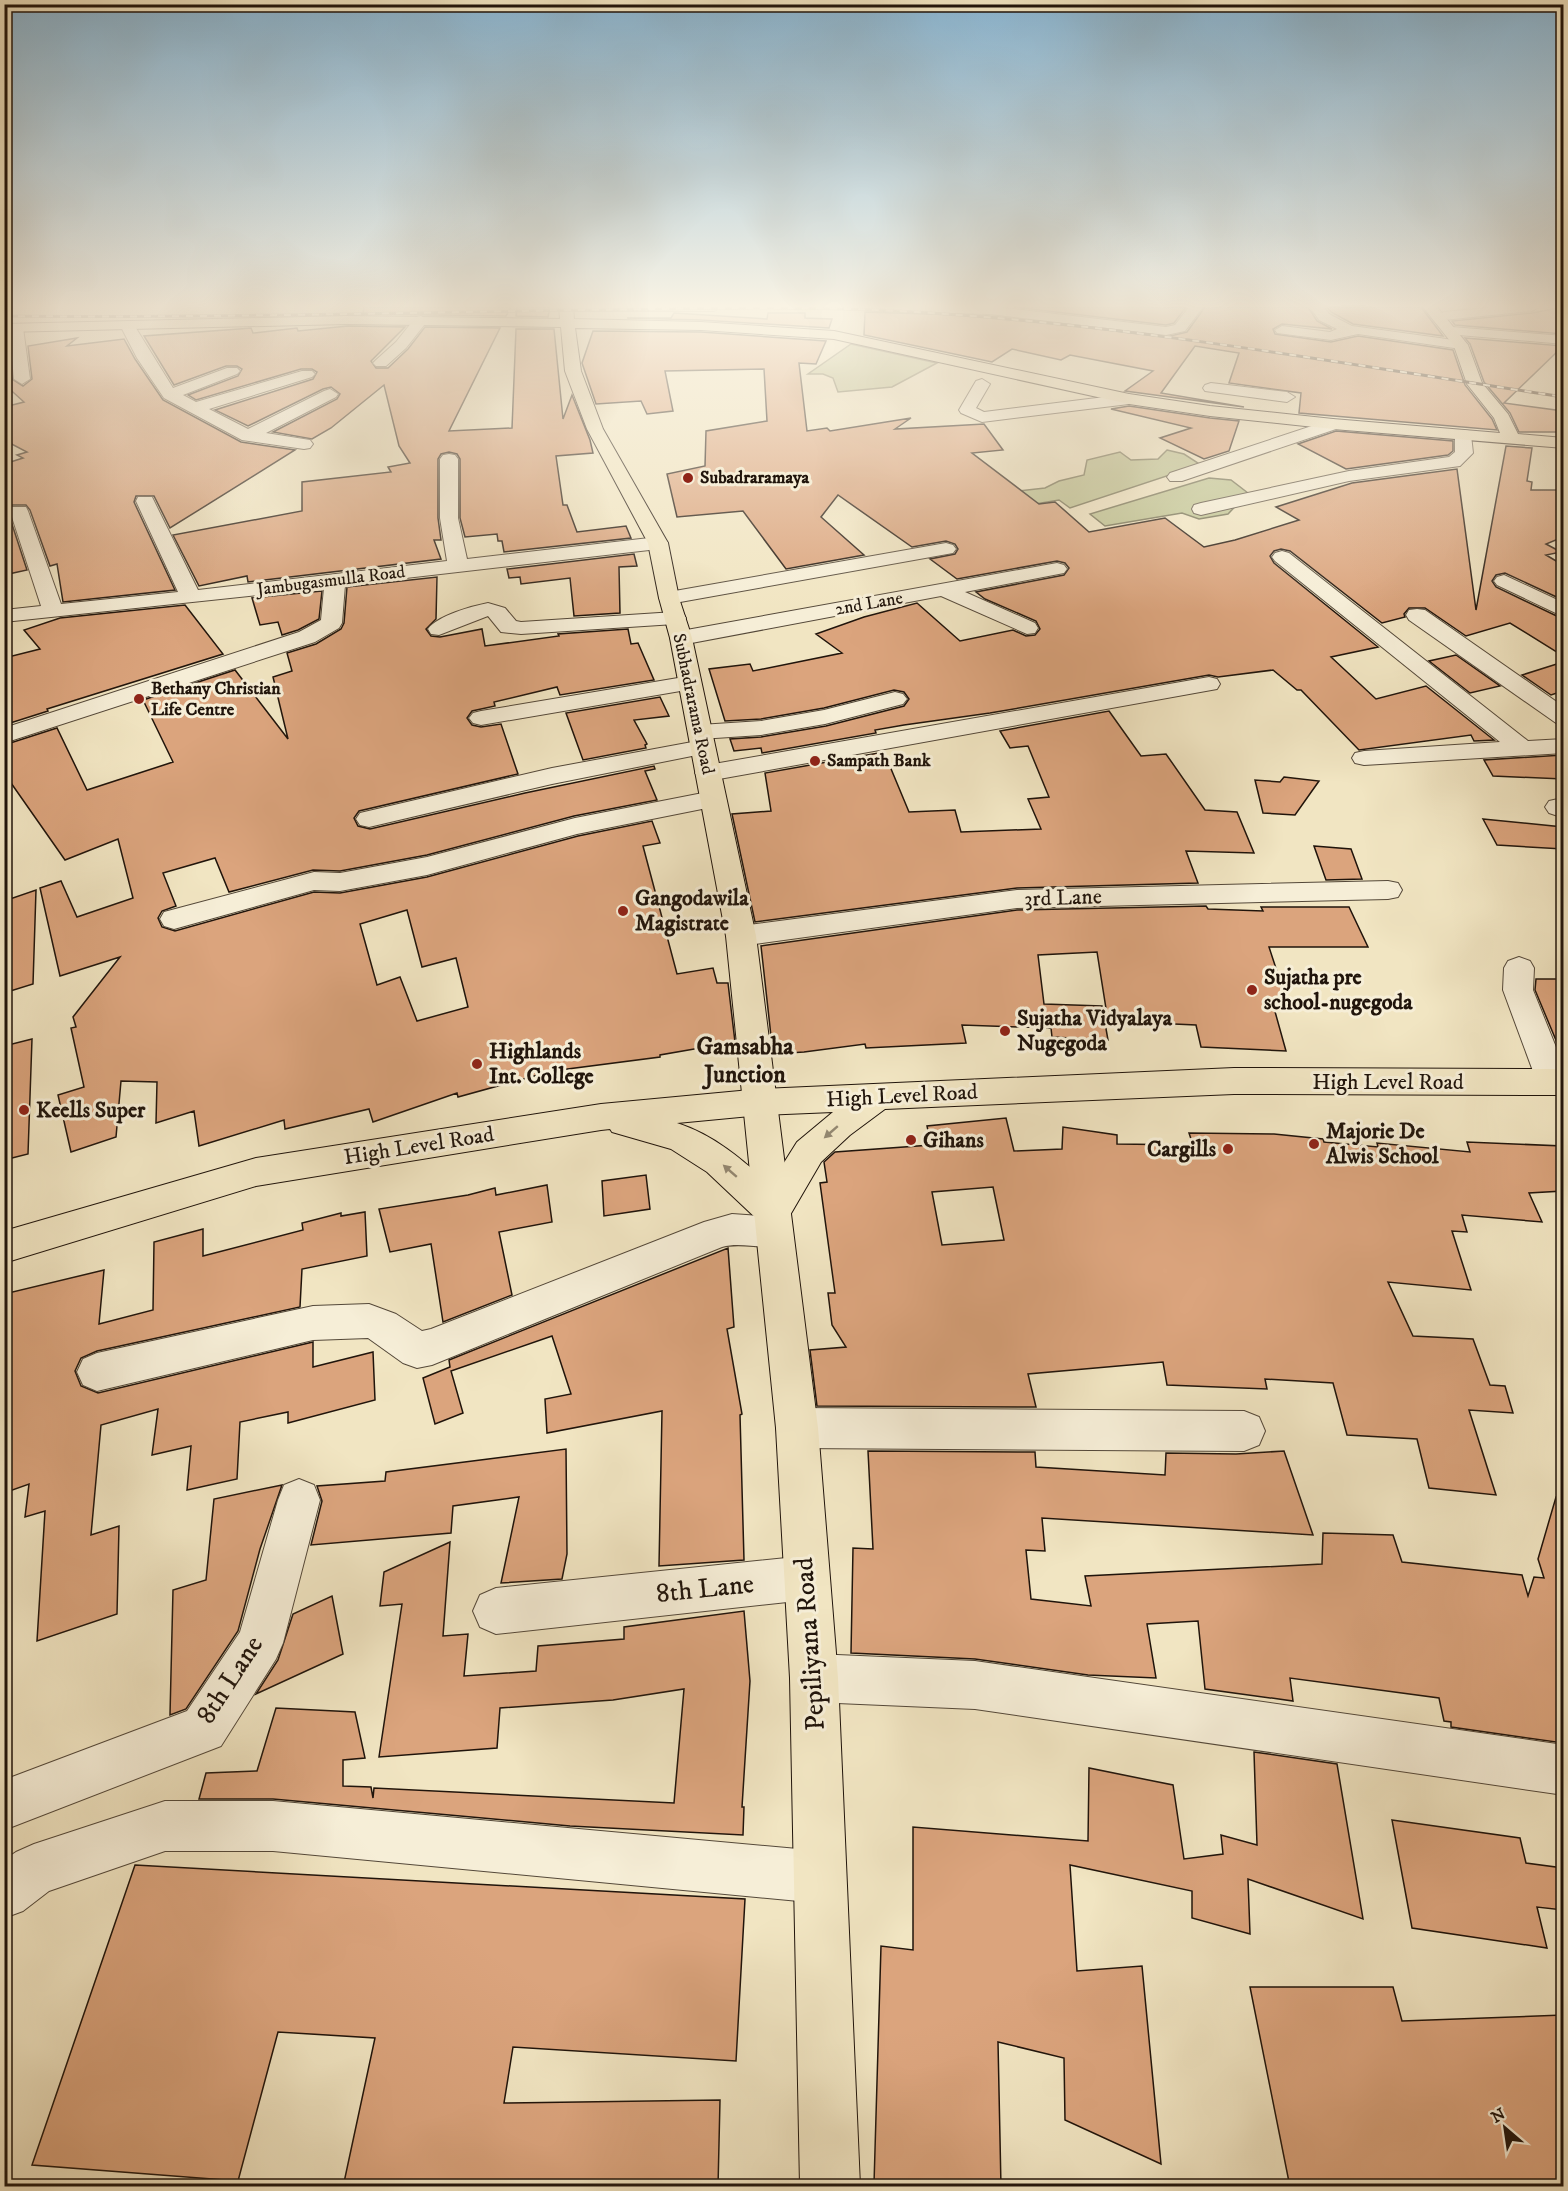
<svg xmlns="http://www.w3.org/2000/svg" width="1568" height="2191" font-family="'IM FELL DW Pica',serif">
  <rect width="100%" height="100%" fill="#f1e5c2"/>
  <filter id="stains"><feTurbulence type="fractalNoise" baseFrequency=".00333" numOctaves="4"/><feColorMatrix values="0 0 0 0 .2 0 0 0 0 .09 0 0 0 0 .02 0 0 0 .5 -.17"/></filter>
  <radialGradient id="worn" r=".72"><stop offset=".6" stop-color="#630" stop-opacity="0"/><stop offset="1" stop-color="#630" stop-opacity=".3"/></radialGradient>
  <!-- green -->
  <g fill="#bec390" stroke="#6f6c4e" stroke-width="1.5">
    <polygon points="851,344 937,363 892,387 838,392 833,378 823,374 808,374"/>
    <polygon points="1167,450 1184,454 1198,463 1197,466 1070,508 1059,500 1023,506 999,493 1045,488 1059,481 1084,475 1087,460 1120,452 1131,460 1158,459"/>
    <polygon points="1209,478 1231,480 1248,493 1228,514 1199,519 1182,513 1105,526 1090,514"/>
  </g>
  <!-- building -->
  <g fill="#dba47d" stroke="#20140b" stroke-width="1.5" fill-rule="evenodd">
    <polygon points="364,307 511,307 506,316 363,314"/>
    <polygon points="517,307 550,307 548,317 516,316"/>
    <polygon points="1014,307 1186,307 1174,323 1166,325"/>
    <polygon points="1205,307 1308,307 1317,321 1332,329 1282,324 1273,329 1275,334 1331,342 1358,336 1453,350 1465,385 1492,419 1497,430 1299,413 1301,393 1229,383 1239,353 1195,346 1161,393 1244,407 1125,391 1153,371 1070,355 1061,360 1012,349 992,362 864,335 865,312 989,316 1166,337 1187,332"/>
    <polygon points="1327,307 1421,307 1443,336 1353,324 1331,312"/>
    <polygon points="1563,307 1563,334 1455,325 1452,321 1532,313"/>
    <polygon points="674,313 767,319 768,313 805,313 805,318 832,319 829,328 701,320 627,318 671,318"/>
    <polygon points="348,326 405,327 371,361 376,368 388,368 408,349 425,327 500,328 449,431 512,428 516,329 554,329 563,419 572,395 590,440 593,453 556,456 563,505 567,505 577,532 626,526 631,538 504,552 502,541 498,541 497,534 465,537 460,518 460,459 457,454 449,452 441,454 438,459 438,518 441,540 434,540 441,559 248,582 247,576 199,586 173,535 302,511 302,482 391,472 388,467 410,463 399,446 384,385 331,428 312,439 273,432 337,399 340,394 331,387 323,389 248,426 215,410 313,379 317,372 312,369 301,369 196,400 188,395 238,376 242,369 237,366 226,366 174,385 144,336 239,329 251,328 253,333 297,328 298,331"/>
    <polygon points="593,331 701,332 826,341 816,364 799,363 807,431 827,428 830,431 911,418 895,429 984,424 1003,450 972,453 1039,504 1055,502 1089,532 1165,518 1204,547 1235,540 1299,520 1276,507 1352,483 1457,469 1476,610 1506,446 1532,448 1527,481 1532,482 1531,490 1563,490 1563,537 1546,544 1561,552 1546,555 1563,565 1563,600 1505,573 1496,575 1492,581 1496,587 1563,619 1563,656 1510,623 1466,636 1425,608 1409,608 1404,614 1405,617 1382,623 1290,551 1281,549 1274,551 1270,556 1274,563 1378,647 1331,657 1376,699 1426,686 1494,740 1474,741 1471,735 1359,750 1301,690 1297,690 1273,670 1218,677 1209,675 990,713 904,725 875,730 876,733 762,753 761,748 734,751 730,739 761,737 826,726 904,706 909,699 904,692 894,690 824,708 761,719 725,721 709,669 750,664 753,671 842,653 816,634 864,617 917,603 960,641 1013,630 1026,636 1035,635 1040,629 1036,621 985,599 976,592 1064,575 1069,568 1065,563 1057,561 957,579 930,559 955,554 958,549 955,544 946,541 912,547 838,495 821,517 864,555 786,569 743,511 677,517 667,474 705,466 706,431 767,421 764,369 665,371 673,411 647,414 641,401 596,404 582,363"/>
    <polygon points="77,338 67,346 124,339 135,359 163,400 241,442 295,450 170,528 154,496 136,496 134,502 175,590 63,602 57,564 50,566 30,510 26,505 12,505 8,512 27,570 4,575 4,464 23,458 17,455 27,452 4,440 4,407 24,402 4,384 4,350 9,349 12,379 23,386 32,379 28,346"/>
    <polygon points="1465,338 1563,346 1504,403 1563,411 1563,432 1519,432 1510,413 1484,382 1470,344"/>
    <polygon points="1129,406 1210,418 1239,421 1229,451 1204,459 1160,438 1191,428 1111,409"/>
    <polygon points="1336,431 1453,441 1453,451 1448,455 1346,469 1298,444"/>
    <polygon points="634,554 637,566 619,567 620,613 574,616 570,578 521,584 520,577 509,578 507,569"/>
    <path d="M437,577L436,619L426,629L431,636L440,637L482,629L485,646L559,636L558,634L628,629L631,644L638,643L654,680L560,695L557,687L494,702L495,706L472,711L467,718L472,725L481,727L501,724L518,774L359,811L354,818L358,826L370,829L525,793L654,766L655,769L645,771L657,800L574,816L427,855L340,871L313,870L229,892L215,858L163,873L176,906L162,911L158,918L162,927L175,931L314,892L340,893L427,877L578,836L652,821L660,843L643,846L677,974L713,968L717,983H728L735,1042L660,1055V1057L552,1071L458,1097L457,1093L373,1122L369,1109L285,1129L284,1120L199,1146L194,1111L156,1123L157,1082L121,1081L116,1137L71,1152L58,1095L84,1087L71,1028L76,1027L73,1017L120,957L60,976L40,888L61,881L77,917L133,898L118,839L65,860L4,773V745L57,728L87,790L173,762L143,700L235,670L288,739L273,677L292,671L287,653L316,644L341,629L344,623L347,587ZM407,910L422,967L456,958L468,1007L417,1021L400,977L377,985L360,924Z"/>
    <polygon points="322,591 319,619 298,630 282,635 278,622 260,625 252,598"/>
    <polygon points="185,605 223,654 47,709 48,711 4,725 4,658 40,649 24,630 60,618"/>
    <polygon points="1456,655 1500,686 1470,693 1429,661"/>
    <polygon points="1563,662 1563,691 1551,695 1522,675"/>
    <polygon points="660,697 669,716 634,720 647,744 645,745 646,748 583,760 566,713"/>
    <polygon points="1109,711 1141,756 1166,754 1205,810 1237,812 1254,853 1186,851 1198,883 1017,888 755,922 732,814 771,811 765,773 884,752 909,812 955,810 961,832 1041,829 1028,799 1049,797 1028,746 1010,748 1000,731"/>
    <polygon points="1563,755 1563,779 1493,776 1484,760"/>
    <polygon points="1284,777 1319,781 1295,815 1263,813 1255,780 1280,782"/>
    <polygon points="1483,819 1563,827 1563,849 1497,845"/>
    <polygon points="1314,846 1351,849 1362,879 1326,880"/>
    <polygon points="36,890 33,984 4,993 4,901"/>
    <polygon points="1206,906 1208,909 1263,911 1261,907 1349,907 1368,947 1269,947 1289,1008 1274,1008 1286,1051 1201,1047 1196,1025 1108,1021 1097,952 1038,955 1044,1004 1102,1006 1108,1040 1052,1037 1051,1028 962,1025 966,1043 866,1048 865,1044 804,1052 773,1054 761,946 1017,910"/>
    <polygon points="1536,979 1563,979 1563,1057 1535,990"/>
    <polygon points="32,1039 28,1154 4,1160 4,1046"/>
    <path d="M1006,1118L1014,1151L1062,1149L1063,1127L1117,1135V1144L1193,1145L1189,1133L1274,1134L1323,1139L1324,1142L1378,1147L1377,1143L1470,1152L1467,1142L1563,1146V1191L1529,1193L1542,1222L1462,1215L1467,1232L1452,1231L1471,1290L1388,1282L1413,1336L1473,1339L1490,1385L1505,1386L1513,1413L1469,1410L1496,1495L1429,1488L1417,1439L1347,1435L1333,1383L1265,1379L1267,1389L1167,1385L1163,1362L1028,1374L1036,1407L817,1406L810,1350L846,1347L832,1325L828,1293H835L820,1183L827,1182L824,1162L835,1152L931,1145L927,1126ZM993,1187L1004,1240L942,1245L932,1192Z"/>
    <polygon points="646,1175 650,1209 604,1216 602,1181"/>
    <polygon points="547,1185 552,1222 499,1232 512,1295 443,1322 431,1244 390,1252 379,1209 468,1195 495,1188 496,1195"/>
    <polygon points="365,1212 367,1256 302,1269 300,1307 97,1351 81,1358 75,1371 81,1386 98,1393 313,1342 313,1367 373,1352 375,1400 288,1423 288,1412 240,1422 237,1479 187,1490 191,1446 152,1455 158,1409 101,1425 91,1535 119,1526 117,1614 37,1641 45,1511 25,1517 29,1484 4,1493 4,1294 104,1270 99,1324 153,1310 154,1242 203,1229 203,1256 303,1230 302,1223 341,1213 341,1216"/>
    <polygon points="728,1248 734,1327 727,1329 742,1414 740,1415 744,1560 659,1566 662,1411 547,1433 545,1399 571,1394 552,1336 451,1371 463,1413 435,1424 423,1378 450,1367 449,1360"/>
    <polygon points="566,1449 567,1554 562,1579 501,1583 519,1497 453,1506 451,1533 311,1545 322,1501 317,1486 385,1481 386,1472"/>
    <polygon points="868,1451 1035,1452 1036,1467 1165,1475 1166,1453 1236,1454 1284,1451 1313,1535 1042,1518 1045,1551 1026,1550 1031,1599 1091,1606 1085,1576 1322,1564 1323,1533 1393,1535 1402,1562 1522,1575 1528,1596 1534,1577 1544,1578 1538,1559 1556,1497 1563,1498 1563,1743 1451,1727 1451,1722 1444,1721 1439,1698 1290,1678 1293,1701 1205,1689 1198,1621 1147,1624 1156,1678 1088,1675 975,1659 851,1653 853,1548 873,1549"/>
    <polygon points="282,1485 260,1549 238,1631 186,1709 170,1715 173,1590 206,1580 214,1499"/>
    <polygon points="450,1542 443,1636 468,1634 464,1676 536,1671 538,1646 624,1639 624,1627 744,1611 750,1681 742,1807 744,1807 743,1835 570,1826 273,1799 199,1799 206,1773 257,1771 276,1708 355,1712 365,1758 343,1760 343,1786 371,1787 373,1798 374,1788 674,1803 684,1689 613,1700 500,1708 497,1748 379,1757 402,1604 380,1606 384,1572"/>
    <polygon points="332,1596 343,1654 256,1694 278,1660 293,1614"/>
    <polygon points="1254,1752 1337,1764 1363,1919 1248,1879 1250,1934 1192,1918 1192,1891 1070,1865 1077,1971 1142,1966 1161,2164 1065,2120 1064,2058 998,2042 1001,2187 898,2187 874,2184 881,1946 913,1950 913,1827 1088,1841 1089,1768 1173,1785 1184,1859 1223,1854 1221,1835 1257,1845"/>
    <polygon points="1392,1820 1520,1838 1526,1863 1563,1868 1563,1910 1537,1907 1547,1948 1412,1928"/>
    <polygon points="135,1865 745,1899 736,2061 513,2047 504,2103 720,2100 718,2187 343,2187 375,2038 278,2032 238,2181 32,2165"/>
    <polygon points="1250,1987 1393,1987 1402,2021 1563,2015 1563,2187 1290,2187"/>
  </g>
  <g fill="none" stroke-linecap="round" stroke-linejoin="round">
    <defs>
      <g id="minor">
        <polygon points="559,307 721,307 714,311 566,311"/>
        <polygon points="862,307 997,307 1166,327 1175,325 1189,307 1203,307 1185,331 1166,335 989,314 869,311"/>
        <polygon points="1310,307 1324,307 1329,314 1352,326 1461,341 1468,345 1461,349 1358,334 1331,340 1277,333 1275,330 1282,326 1330,332 1337,329 1319,320"/>
        <polygon points="1494,307 1539,307 1532,311 1444,320 1437,316 1444,312"/>
        <polygon points="421,316 428,320 406,348 386,366 376,366 373,363 376,360 396,342 416,317"/>
        <polygon points="127,321 134,325 173,388 227,368 237,368 240,371 237,374 183,395 196,402 302,371 312,371 315,374 312,377 209,409 248,429 324,391 330,389 338,394 336,397 266,433 310,440 313,444 310,448 304,449 242,440 164,398 137,358 120,325"/>
        <polygon points="16,324 23,328 30,379 22,384 14,379 9,328"/>
        <polygon points="1452,327 1564,336 1564,344 1447,334 1445,331"/>
        <polygon points="982,379 990,384 976,408 984,412 1129,394 1137,399 1129,404 982,422 961,413 959,410 976,381"/>
        <polygon points="1211,383 1287,392 1295,397 1287,402 1205,391 1203,388 1205,385"/>
        <polygon points="1333,419 1341,424 1339,428 1182,481 1170,481 1167,477 1170,473"/>
        <polygon points="1463,430 1469,431 1471,435 1473,453 1460,466 1349,481 1201,515 1194,513 1192,509 1194,505 1201,503 1349,471 1449,457 1455,452 1455,435 1457,431"/>
        <polygon points="449,454 455,455 458,459 458,518 467,559 658,537 665,539 668,543 665,547 658,549 345,585 342,623 339,628 315,642 4,743 4,728 299,632 321,620 324,588 4,622 4,610 41,606 10,511 12,507 26,507 28,511 61,604 178,592 136,501 138,497 152,497 154,501 198,590 447,561 440,518 440,459 443,455"/>
        <polygon points="946,543 953,545 956,549 953,553 669,604 662,602 659,598 662,594 669,592"/>
        <polygon points="1282,551 1289,553 1528,741 1564,739 1564,753 1364,765 1355,763 1352,758 1355,753 1364,751 1500,742 1275,561 1272,557 1275,553"/>
        <polygon points="1057,563 1064,565 1067,569 1064,573 965,592 1035,623 1038,628 1035,633 1027,634 941,596 681,645 673,643 670,638 673,633 681,631"/>
        <polygon points="1504,575 1564,603 1564,617 1497,585 1494,581 1497,577"/>
        <path d="M488,603L505,608L516,621L521,622L675,612L683,613L686,618L683,623L675,624L521,634L501,632L488,616L439,635L431,634L428,629C437,616 472,606 488,603Z"/>
        <polygon points="1417,609 1425,610 1564,707 1564,725 1556,723 1409,620 1406,615 1409,610"/>
        <polygon points="690,676 698,678 701,683 698,688 481,725 473,723 469,718 473,713 481,711"/>
        <polygon points="1209,677 1217,679 1220,684 1217,689 708,781 699,778 695,773 699,768 708,765"/>
        <polygon points="895,692 903,694 907,699 903,704 825,724 761,735 700,739 691,737 688,732 691,727 700,725 761,721 824,710"/>
        <polygon points="703,740 712,742 715,747 712,752 552,784 369,827 360,825 356,819 360,813 552,768"/>
        <polygon points="713,791 722,793 726,799 722,805 577,834 427,875 340,891 314,890 174,929 164,926 160,919 164,912 314,872 340,873 427,857 575,818"/>
        <polygon points="1558,799 1564,800 1564,818 1549,813 1545,807 1549,801"/>
        <polygon points="1388,881 1398,883 1402,890 1398,897 1388,899 1017,908 741,946 731,943 726,936 731,929 741,926 1017,890"/>
        <polygon points="1519,957 1530,961 1534,968 1533,990 1564,1067 1564,1091 1553,1095 1541,1091 1537,1082 1503,990 1504,968 1508,961"/>
        <path d="M732,1214L775,1217L788,1222L793,1233L788,1244C766,1252 744,1241 722,1247L432,1365L417,1368L403,1363L368,1338L313,1340L97,1391L83,1385L77,1372L83,1359L97,1353L313,1306L369,1304L396,1314L422,1331L431,1329L704,1222Z"/>
        <polygon points="797,1408 1244,1411 1259,1417 1265,1431 1259,1445 1244,1451 797,1448 782,1442 776,1428 782,1414"/>
        <polygon points="299,1479 314,1485 320,1500 283,1643 276,1659 221,1746 4,1830 4,1780 187,1711 240,1632 278,1500 284,1485"/>
        <polygon points="806,1556 822,1562 828,1578 822,1594 806,1600 496,1634 480,1627 473,1611 480,1595 496,1588"/>
        <polygon points="814,1654 975,1661 1564,1745 1564,1795 975,1709 814,1702 797,1695 790,1678 797,1661"/>
        <polygon points="165,1801 273,1801 820,1851 838,1859 846,1877 838,1895 820,1903 273,1851 165,1851 49,1891 23,1911 4,1918 4,1860 16,1852 34,1844"/>
      </g>
      <polygon id="major" points="559,307 573,307 574,319 701,322 834,331 1129,394 1210,406 1333,419 1500,433 1494,418 1467,384 1454,346 1423,307 1437,307 1468,345 1482,383 1508,414 1518,434 1564,438 1564,448 1333,429 1210,416 1129,404 834,339 701,330 575,328 581,371 603,429 668,543 679,598 692,638 756,936 818,1428 838,1678 860,2186 800,2186 790,1678 776,1428 726,936 670,638 659,598 648,543 587,429 565,371 561,327 346,324 4,332 4,324 346,316 560,319"/>
      <path id="highway" d="M1234,1068L1564,1069V1095L1234,1094L885,1109L850,1135L821,1162L786,1222L773,1226L760,1222L707,1172L671,1149L612,1132L610,1129L601,1130L256,1186L4,1263V1231L256,1158L601,1104L761,1089ZM833,1112L797,1142L770,1185C742,1159 714,1135 677,1123L761,1115Z"/>
    </defs>
    <!-- minor casing -->
    <use href="#minor" stroke="#544839" stroke-width="2"/>
    <!-- major casing -->
    <use href="#major" stroke="#20140b" stroke-width="2"/>
    <!-- highway casing -->
    <use href="#highway" stroke="#20140b" stroke-width="2"/>
    <!-- minor -->
    <use href="#minor" fill="#f6eed7" fill-rule="evenodd"/>
    <!-- major -->
    <use href="#major" fill="#f1e5c2" fill-rule="evenodd"/>
    <!-- highway -->
    <use href="#highway" fill="#f1e5c2" fill-rule="evenodd"/>
    <defs>
      <path id="rail" d="M4,316C196,318 387,313 578,310C678,309 778,306 877,310C1108,320 1336,363 1564,397"/>
    </defs>
    <!-- rail casing -->
    <use href="#rail" stroke="#20140b" stroke-width="3"/>
    <!-- rail -->
    <use href="#rail" stroke="#f6eed7" stroke-width="2" stroke-dasharray="7" stroke-linecap="butt"/>
  </g>
  <!-- one-way arrows -->
  <defs><path id="oneway-solid" d="M-6-.8H1V-3.2L6.5 0L1 3.2V.8H-6Z" transform="scale(1.5)"/></defs>
  <g fill="#938770">
    <use href="#oneway-solid" transform="translate(831 1132) rotate(139)"/>
    <use href="#oneway-solid" transform="translate(730 1171) rotate(-139)"/>
  </g>
  <!-- sky -->
  <linearGradient id="sky" x2="0" y2="1"><stop stop-color="#8ab8d6"/><stop offset="0.5" stop-color="#f9f3e4"/><stop offset="1" stop-color="#f9f3e4" stop-opacity="0"/></linearGradient>
  <rect width="1568" height="613" fill="url(#sky)"/>
  <!-- markers -->
  <g fill="#8f2418" stroke="#f6eed7" stroke-width="2">
    <circle cx="688" cy="478" r="6"/>
    <circle cx="139" cy="699" r="6"/>
    <circle cx="815" cy="761" r="6"/>
    <circle cx="623" cy="911" r="6"/>
    <circle cx="1252" cy="990" r="6"/>
    <circle cx="1005" cy="1031" r="6"/>
    <circle cx="477" cy="1064" r="6"/>
    <circle cx="24" cy="1110" r="6"/>
    <circle cx="911" cy="1140" r="6"/>
    <circle cx="1314" cy="1144" r="6"/>
    <circle cx="1228" cy="1149" r="6"/>
  </g>
  <g text-anchor="middle" dominant-baseline="central" stroke-width="6" stroke-linejoin="round" paint-order="stroke">
    <!-- far-poi labels -->
    <g font-size="18" font-weight="bold" fill="#20140b" stroke="#f6eed7" text-anchor="start">
      <text x="700" y="478">Subadraramaya</text>
      <text x="151" y="689">Bethany Christian<tspan x="151" dy="21">Life Centre</tspan></text>
      <text x="827" y="761">Sampath Bank</text>
    </g>
    <!-- far-street labels -->
    <g font-size="18" fill="#20140b" stroke="#f6eed7">
      <text transform="translate(331 581) rotate(-7)">Jambugasmulla Road</text>
      <text transform="translate(869 604) rotate(-10)">2nd Lane</text>
      <text transform="translate(693 704) rotate(78)">Subhadrarama Road</text>
    </g>
    <!-- poi labels -->
    <g font-size="22" font-weight="bold" fill="#20140b" stroke="#f6eed7" text-anchor="start">
      <text x="635" y="898">Gangodawila<tspan x="635" dy="25">Magistrate</tspan></text>
      <text x="1264" y="977">Sujatha pre<tspan x="1264" dy="25">school-nugegoda</tspan></text>
      <text x="1017" y="1018">Sujatha Vidyalaya<tspan x="1017" dy="25">Nugegoda</tspan></text>
      <text x="489" y="1051">Highlands<tspan x="489" dy="25">Int. College</tspan></text>
      <text x="36" y="1110">Keells Super</text>
      <text x="1326" y="1131">Majorie De<tspan x="1326" dy="25">Alwis School</tspan></text>
      <text x="923" y="1140">Gihans</text>
      <text x="1216" y="1149" text-anchor="end">Cargills</text>
    </g>
    <!-- street labels -->
    <g font-size="22" fill="#20140b" stroke="#f6eed7">
      <text transform="translate(1063 898) rotate(-2)">3rd Lane</text>
      <text x="1388" y="1082">High Level Road</text>
      <text transform="translate(902 1096) rotate(-3)">High Level Road</text>
      <text transform="translate(419 1146) rotate(-9)">High Level Road</text>
    </g>
    <!-- neighbourhood labels -->
    <g font-size="24" font-weight="bold" fill="#20140b" stroke="#f6eed7">
      <text x="745" y="1047">Gamsabha<tspan x="745" dy="28">Junction</tspan></text>
    </g>
    <!-- near-street labels -->
    <g font-size="27" fill="#20140b" stroke="#f6eed7">
      <text transform="translate(705 1589) rotate(-6)">8th Lane</text>
      <text transform="translate(810 1644) rotate(-94)">Pepiliyana Road</text>
      <text transform="translate(230 1680) rotate(-57)">8th Lane</text>
    </g>
  </g>
  <!-- margin -->
  <rect width="1568" height="2191" fill="none" stroke="#f1e5c2" stroke-width="24"/>
  <rect x="6" y="6" width="1556" height="2179" fill="none" stroke="#20140b" stroke-width="3"/>
  <rect x="12" y="12" width="1544" height="2167" fill="none" stroke="#20140b" stroke-width="1.5"/>
  <!-- north arrow -->
  <g transform="translate(1505 2128) rotate(331)" stroke="#f6eed7" stroke-width="4.5" paint-order="stroke">
  <path d="M0-4.5L10 22L0 15L-10 22Z" fill="#20140b"/>
  <text y="-9" font-size="16" font-weight="bold" text-anchor="middle" fill="#20140b">N</text>
  </g>
  <rect width="100%" height="100%" filter="url(#stains)"/>
  <rect width="100%" height="100%" fill="url(#worn)"/>
</svg>
